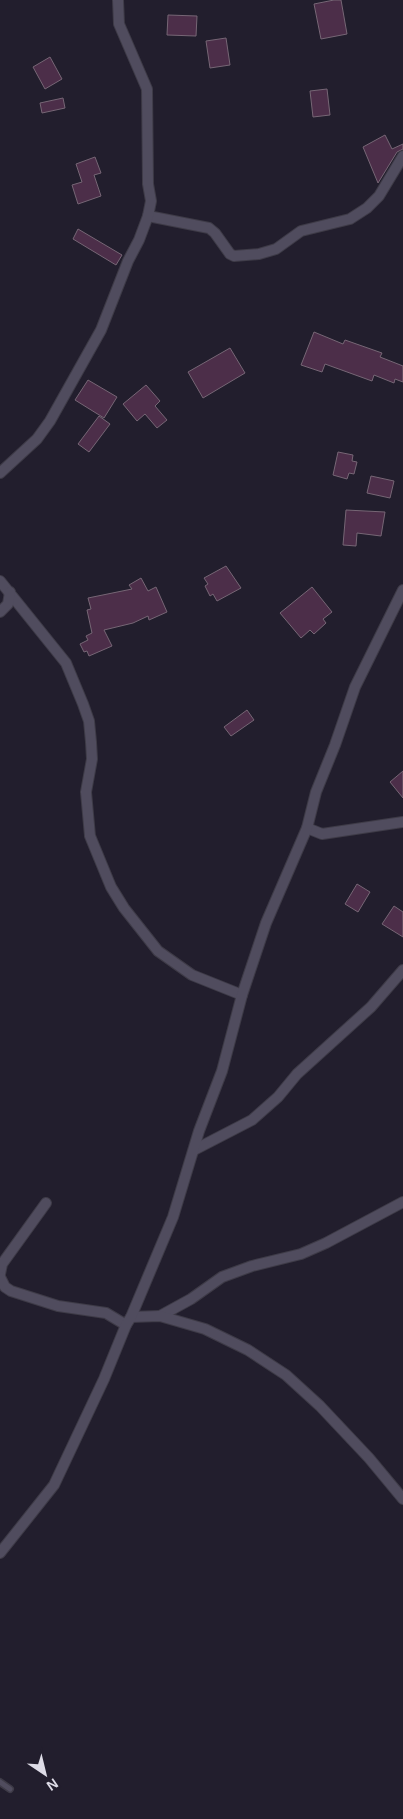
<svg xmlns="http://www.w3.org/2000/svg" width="403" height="1819" font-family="Helvetica,sans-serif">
  <rect width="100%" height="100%" fill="#221e2d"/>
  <!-- building -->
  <g fill="#4c2e49" stroke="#766675">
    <polygon points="334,0 341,0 347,34 321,39 314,4"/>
    <polygon points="168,15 197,16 196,36 167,35"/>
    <polygon points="226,38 230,65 210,68 206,41"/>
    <polygon points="50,57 62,79 45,89 33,67"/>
    <polygon points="327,89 330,115 313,117 310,91"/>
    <polygon points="63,98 65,108 42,113 40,103"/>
    <polygon points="385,135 392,149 403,144 403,149 397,152 378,183 363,147"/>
    <polygon points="95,157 101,173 94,175 101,196 78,204 72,185 82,182 76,164"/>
    <polygon points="78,229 122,255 116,265 73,239"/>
    <polygon points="314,332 343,344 345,340 382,353 380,357 403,366 403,382 395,379 394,383 374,375 372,381 325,364 322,372 301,365"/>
    <polygon points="230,348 245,373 203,398 188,372"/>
    <polygon points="88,380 117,397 104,418 75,400"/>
    <polygon points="146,385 160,401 155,406 167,420 157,428 145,414 137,421 123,404"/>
    <polygon points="99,416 110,424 89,452 78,444"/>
    <polygon points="338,452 353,455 352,461 357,462 354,474 349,473 347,479 333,475"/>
    <polygon points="371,476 394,481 390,498 367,493"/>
    <polygon points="346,510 385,512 381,536 357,533 356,546 343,545"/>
    <polygon points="226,566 241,588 217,601 213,594 210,596 205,586 208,584 204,578"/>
    <polygon points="141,578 148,591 156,587 167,612 149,620 148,616 133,623 104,630 112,646 89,656 87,651 84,652 80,644 88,640 86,636 92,633 87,610 91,609 88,598 132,589 129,585"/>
    <polygon points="312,587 332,612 323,619 326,623 314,634 310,630 301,638 280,613"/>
    <polygon points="247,710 254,720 231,736 224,727"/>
    <polygon points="403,771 403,798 390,782"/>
    <polygon points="357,884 370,892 358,912 345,904"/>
    <polygon points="394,906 403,912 403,937 382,924"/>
  </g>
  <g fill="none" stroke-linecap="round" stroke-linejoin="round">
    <defs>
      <polyline id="service" points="0,1782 10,1789"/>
      <g id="minor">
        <polyline points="148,216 209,228 215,233 230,254 234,256 259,254 276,249 301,231 350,219 367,208 379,196 403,156"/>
        <polyline points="0,473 37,439 50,421 101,330 128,261 139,240 148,216 151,201 148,184 147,89 119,24 118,0"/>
        <polyline points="0,581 66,663 83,704 89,721 91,742 92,759 86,792 90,836 111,887 124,908 158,951 192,975 242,995"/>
        <polyline points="0,612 8,604 10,592"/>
        <polyline points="307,828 322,834 403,822"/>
        <polyline points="194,1150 252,1120 278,1097 297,1074 371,1007 403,970"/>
        <polyline points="0,1274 2,1264 46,1203"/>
        <polyline points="0,1277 5,1287 11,1291 58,1306 106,1313 126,1325"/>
        <polyline points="160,1316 191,1299 222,1277 252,1266 301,1254 326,1243 403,1202"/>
        <polyline points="131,1317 160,1316 205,1329 248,1350 286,1375 320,1406 369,1458 403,1499"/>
        <polyline points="0,1553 54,1485 104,1379 126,1325 131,1317 173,1217 199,1131 222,1071 242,995 266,923 307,828 316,792 335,745 355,687 403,590"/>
      </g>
    </defs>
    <!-- service casing -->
    <use href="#service" stroke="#3e3b47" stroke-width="8"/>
    <!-- minor casing -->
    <use href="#minor" stroke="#3e3b47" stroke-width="12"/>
    <!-- service -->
    <use href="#service" stroke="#504c5e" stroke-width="5"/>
    <!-- minor -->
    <use href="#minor" stroke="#504c5e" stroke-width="10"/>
  </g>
  <!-- north arrow -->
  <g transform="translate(45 1774) rotate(145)" stroke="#221e2d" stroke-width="4" paint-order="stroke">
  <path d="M0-4L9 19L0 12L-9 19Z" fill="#dedce7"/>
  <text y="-8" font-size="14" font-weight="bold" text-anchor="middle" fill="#dedce7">N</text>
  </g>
</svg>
